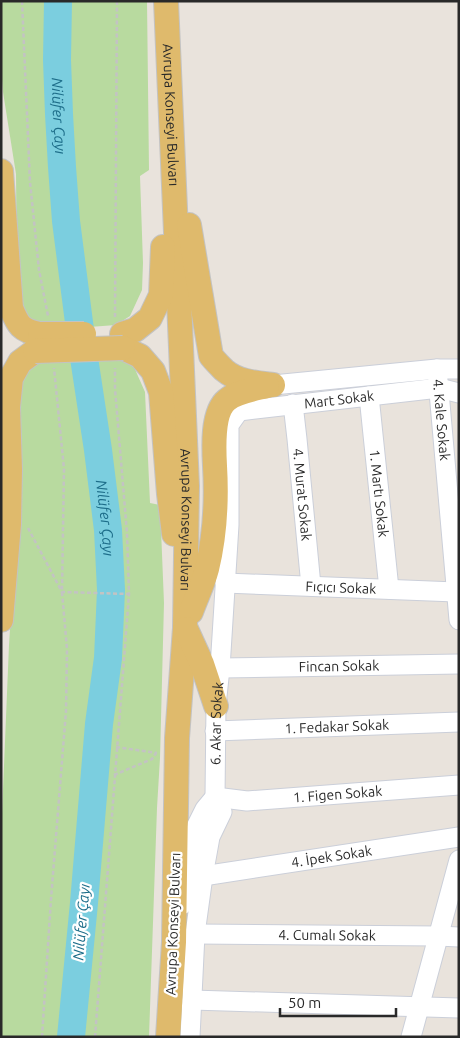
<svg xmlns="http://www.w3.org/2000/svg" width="460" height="1038" font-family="Ubuntu,sans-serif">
  <rect width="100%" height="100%" fill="#e9e3dc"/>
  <!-- green -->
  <g fill="#b8da9f">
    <polygon points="1,1 147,1 149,170 140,176 143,263 142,290 130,316 116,325 49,330 21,318 17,276 16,174 3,92 1,67"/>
    <polygon points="117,358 134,367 145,392 150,503 160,505 164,603 160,758 157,808 149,1037 1,1037 1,838 9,645 17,520 15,425 21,372 43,360"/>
  </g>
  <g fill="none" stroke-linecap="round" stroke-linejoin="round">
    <!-- river -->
    <path stroke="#7bcedf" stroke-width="28" id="s1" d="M58,1L57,60L59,114L62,167L66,221L81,338L98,450L108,530L111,590L108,658L99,724L84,903L71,1037"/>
    <defs>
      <g id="minor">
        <path id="s2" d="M437,369L459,620"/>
        <polyline points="273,385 437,369 459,369"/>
        <path id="s3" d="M369,396L389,589"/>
        <path id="s4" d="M293,404L297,439L311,586"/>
        <path id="s5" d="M225,583L456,592"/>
        <path id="s6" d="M220,668L459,664"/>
        <path id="s7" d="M215,731L459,722"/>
        <path id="s8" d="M203,876L459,837"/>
        <path id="s9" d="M182,905L197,825L205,809L215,797L247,801L459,785"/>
        <path id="s10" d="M195,934L438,936L459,937"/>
        <polyline points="192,1000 459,1008"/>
        <path id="s11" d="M190,1037L195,934L203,876L210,837L222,812L215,797L216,706L220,668L229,525V425L239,411L439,388L459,393"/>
        <polyline points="411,1037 459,860"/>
      </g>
      <g id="major">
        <path id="s12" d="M166,1L187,486L185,628L177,738L174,942L168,1037"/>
        <path d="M1,171L11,308C18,325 21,331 40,334"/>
        <path d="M189,225L211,356C215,361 220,366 224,370C238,382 256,383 273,385"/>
        <polyline points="122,334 135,330 150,318 161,295 163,247"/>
        <polyline points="123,348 140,356 153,371 161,392 169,494 174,534"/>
        <path d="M191,612C196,598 203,584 207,569C215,536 217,500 215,466C214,448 212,412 227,400C236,392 255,389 267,386"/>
        <polyline points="1,620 9,524 10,470 8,407 11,378 20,362 35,351"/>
        <polyline points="186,629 202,664 216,706"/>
      </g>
    </defs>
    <!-- minor casing -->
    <use href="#minor" stroke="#cbcfd9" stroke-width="21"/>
    <!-- major casing -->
    <use href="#major" stroke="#c3c3c3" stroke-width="26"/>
    <!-- path -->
    <g stroke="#c3c3c3" stroke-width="2.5" stroke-dasharray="4 2.5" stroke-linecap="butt">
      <polyline points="22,1 30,182 39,270 48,316"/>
      <polyline points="115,317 117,1"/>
      <polyline points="28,528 62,592 129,594"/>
      <polyline points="116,747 157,753"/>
      <polyline points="114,775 152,759 156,753"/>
      <polyline points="42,1037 51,899 66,711 67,649 62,592 64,469 54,368"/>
      <polyline points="95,1037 129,594 127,533 115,389 115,368"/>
    </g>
    <!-- minor -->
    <use href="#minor" stroke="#fff" stroke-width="19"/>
    <!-- major -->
    <use href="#major" stroke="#dfba6c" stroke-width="24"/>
    <defs>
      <g id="major-bridge">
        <polyline points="40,334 84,334"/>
        <polyline points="35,351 123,348"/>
      </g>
    </defs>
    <!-- major-bridge casing -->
    <use href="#major-bridge" stroke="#c3c3c3" stroke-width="26" stroke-linecap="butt"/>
    <!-- major-bridge -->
    <use href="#major-bridge" stroke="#dfba6c" stroke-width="24"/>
  </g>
  <g text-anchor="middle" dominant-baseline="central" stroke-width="4.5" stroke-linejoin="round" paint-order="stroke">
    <!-- street labels -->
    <g font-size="14" fill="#292929" stroke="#fff">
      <text stroke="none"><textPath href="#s12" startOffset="114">Avrupa Konseyi Bulvarı</textPath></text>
      <text stroke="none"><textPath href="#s11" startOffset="736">Mart Sokak</textPath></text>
      <text stroke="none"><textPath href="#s2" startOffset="51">4. Kale Sokak</textPath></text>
      <text stroke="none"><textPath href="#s3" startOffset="98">1. Martı Sokak</textPath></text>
      <text stroke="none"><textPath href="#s4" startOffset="91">4. Murat Sokak</textPath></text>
      <text stroke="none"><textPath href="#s12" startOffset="519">Avrupa Konseyi Bulvarı</textPath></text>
      <text stroke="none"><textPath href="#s5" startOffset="116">Fıçıcı Sokak</textPath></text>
      <text stroke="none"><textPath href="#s6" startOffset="119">Fincan Sokak</textPath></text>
      <text stroke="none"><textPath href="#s11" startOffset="319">6. Akar Sokak</textPath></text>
      <text stroke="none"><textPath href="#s7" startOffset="122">1. Fedakar Sokak</textPath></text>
      <text stroke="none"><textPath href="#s9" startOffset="238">1. Figen Sokak</textPath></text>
      <text stroke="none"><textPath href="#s8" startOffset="130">4. İpek Sokak</textPath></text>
      <text transform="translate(173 924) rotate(-88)">Avrupa Konseyi Bulvarı</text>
      <text stroke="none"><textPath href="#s10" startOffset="132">4. Cumalı Sokak</textPath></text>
    </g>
    <!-- water labels -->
    <g font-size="15" font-style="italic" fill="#1d6d89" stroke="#fff">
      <text stroke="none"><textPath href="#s1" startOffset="115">Nilüfer Çayı</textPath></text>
      <text stroke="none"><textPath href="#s1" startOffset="520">Nilüfer Çayı</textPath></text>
      <text transform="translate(81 922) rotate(-85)">Nilüfer Çayı</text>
    </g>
  </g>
  <!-- border -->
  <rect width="460" height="1038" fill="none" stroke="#292929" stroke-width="5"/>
  <!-- scale -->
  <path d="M280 1008v8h116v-8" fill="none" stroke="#292929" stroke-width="2.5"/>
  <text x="288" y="1008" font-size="15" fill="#292929" stroke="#ffffff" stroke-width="4" paint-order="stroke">50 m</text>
</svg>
